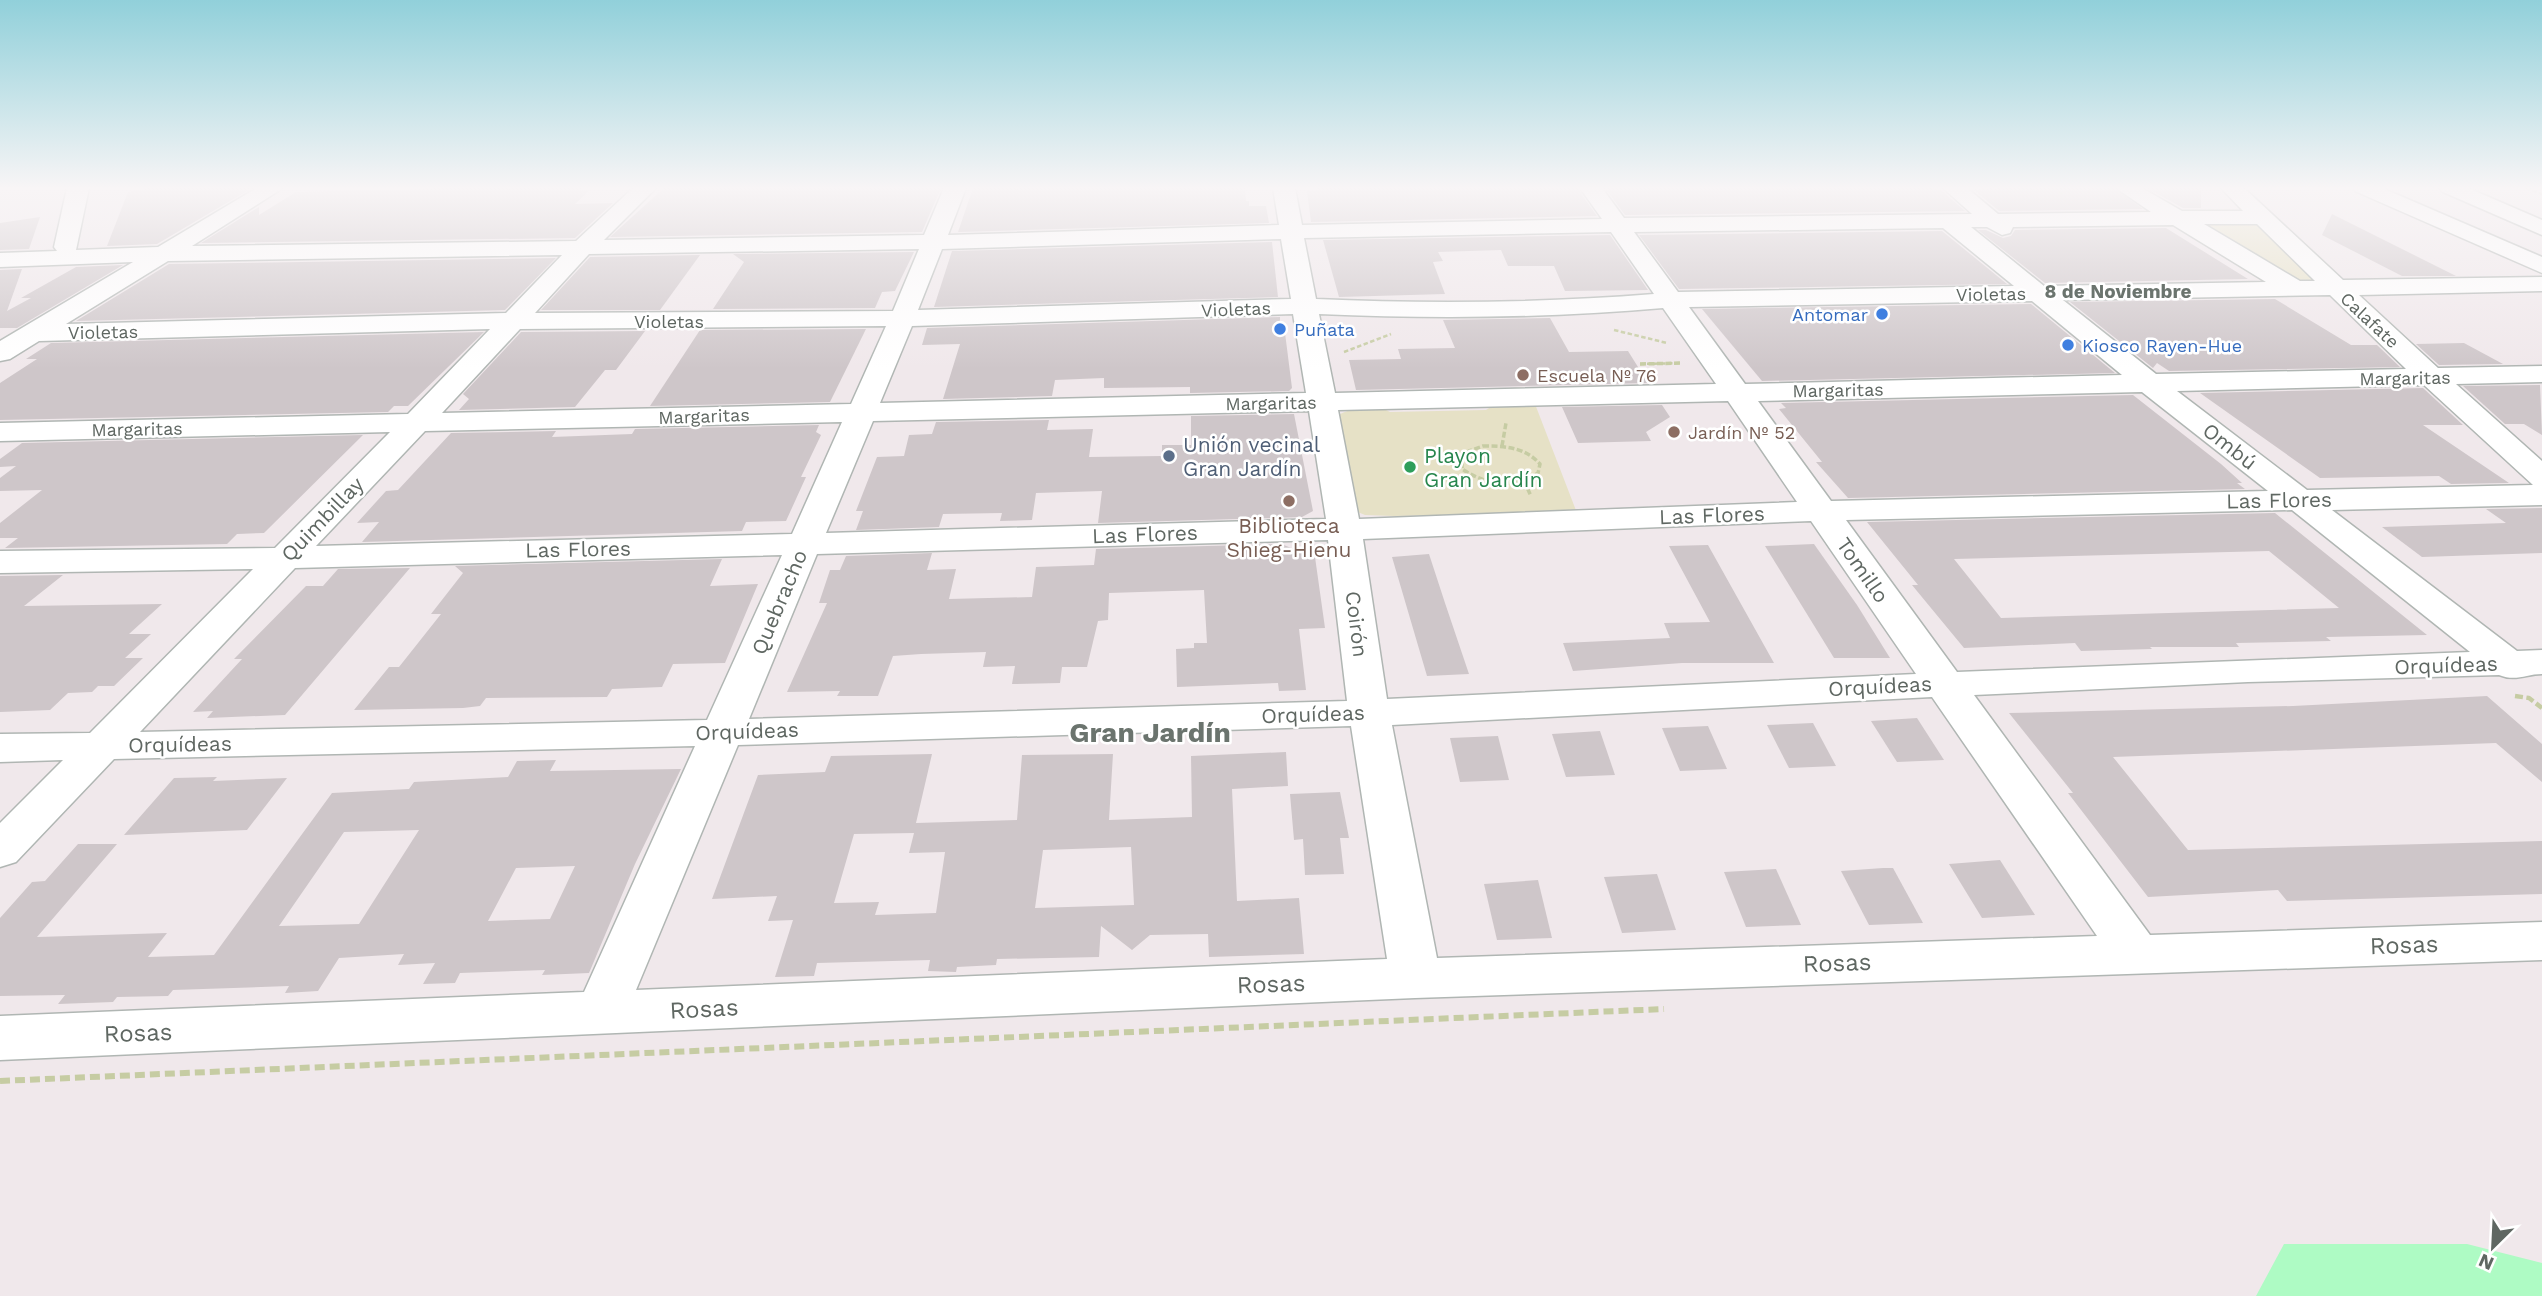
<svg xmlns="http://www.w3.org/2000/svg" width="2542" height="1296" font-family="'Work Sans',sans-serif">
  <rect width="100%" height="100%" fill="#f0e8eb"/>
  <!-- green -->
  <g fill="#e6e1c6">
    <polygon points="2260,223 2328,285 2298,283 2198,224"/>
    <path d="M1535,404L1577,513L1394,516L1365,515L1353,510L1336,416C1351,408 1375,403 1390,412L1486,410L1494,405Z"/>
  </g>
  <!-- water -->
  <polygon fill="#aefbc4" points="2284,1244 2467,1244 2542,1263 2542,1296 2256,1296"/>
  <!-- building -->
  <g fill="#cec6c9" fill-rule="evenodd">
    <polygon points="148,188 252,188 157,244 107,246 128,192"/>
    <polygon points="464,188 583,188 581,190 590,190 575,204 613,203 575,238 201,243 259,207 259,215 296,192"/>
    <polygon points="664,188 941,188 922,232 610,237"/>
    <polygon points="973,188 1245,188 1246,201 1249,201 1249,206 1266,206 1269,223 958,232"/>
    <polygon points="1317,188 1577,188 1597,216 1311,222 1307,191 1318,191"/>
    <polygon points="1605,188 1927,188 1941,190 1965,211 1625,215"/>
    <polygon points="2062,188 2114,188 2143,209 1999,211 1973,189"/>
    <polygon points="2147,188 2201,188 2201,208 2183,208"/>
    <polygon points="2332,214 2456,276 2402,276 2322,235"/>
    <polygon points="40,217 29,249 0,250 0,223"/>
    <polygon points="2166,228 2248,279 2045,283 1978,230 1986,230 2003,238 2011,236 2015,230"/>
    <polygon points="1942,231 2007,284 1679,289 1639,235"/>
    <polygon points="1610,235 1648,290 1565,291 1554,266 1508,266 1501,250 1438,252 1443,261 1433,262 1445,294 1339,297 1323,240"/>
    <polygon points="1272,242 1278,297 934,307 952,251"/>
    <polygon points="914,252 895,291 882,292 875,308 713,309 744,262 733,254"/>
    <polygon points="700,255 660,310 541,310 590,257"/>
    <polygon points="556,258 505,310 76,321 169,264"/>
    <polygon points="123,265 17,328 0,328 0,270 22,269 7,311 31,298 21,298 76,267"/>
    <polygon points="2275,299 2351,345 2377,345 2400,367 2169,371 2157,363 2153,368 2070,302"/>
    <polygon points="2031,304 2115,373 1762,381 1702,309"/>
    <polygon points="1280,317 1280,324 1284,325 1292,388 1289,391 1190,393 1190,387 1104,388 1104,378 1055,380 1052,396 943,399 960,344 922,345 927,328"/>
    <polygon points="1550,318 1569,352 1628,351 1648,383 1356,390 1349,360 1401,359 1398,349 1455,348 1443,320"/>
    <polygon points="866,329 830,402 650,406 700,330"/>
    <polygon points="645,331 616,370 605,370 575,407 459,410 469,399 463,394 521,332"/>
    <polygon points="484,332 408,406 394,406 388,412 0,420 0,383 37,359 26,359 51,343"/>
    <polygon points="2464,343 2503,364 2439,365 2416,344"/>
    <polygon points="2540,385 2542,435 2524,424 2505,424 2463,386"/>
    <polygon points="2423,388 2463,425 2423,425 2509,483 2451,484 2439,476 2320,478 2200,393"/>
    <polygon points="2133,395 2221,464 2242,483 2237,483 2245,489 1848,498 1816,462 1822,462 1779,409 1786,408 1781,403"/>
    <polygon points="1662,405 1670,417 1646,432 1651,441 1578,443 1562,407"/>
    <polygon points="1294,414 1313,511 1302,517 1098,523 1102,491 1036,493 1032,520 1000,521 1002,513 943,514 939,527 856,530 863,511 856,511 877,457 904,456 909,435 932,434 936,422 1049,420 1047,430 1093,429 1089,457 1162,456 1162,445 1191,445 1191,416"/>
    <polygon points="819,425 816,432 821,435 801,477 806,477 786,521 746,522 742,531 362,542 379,522 357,523 386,491 398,490 451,433 556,431 552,437 632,434 635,429"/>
    <polygon points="363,435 264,533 237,534 227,544 5,548 18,538 0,538 0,523 42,490 0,491 0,478 16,466 0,467 0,459 22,443"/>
    <polygon points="2542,508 2542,553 2422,557 2382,527 2506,523 2486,509"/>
    <path d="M2275,513L2427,635L2326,637L2331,641L2236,643L2239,647H2150L2152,649L2081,651L2075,643L1964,648L1912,585H1918L1867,522ZM2269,551L2339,608L2001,618L1954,559Z"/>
    <polygon points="1281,544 1315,557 1325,628 1299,629 1306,690 1279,691 1278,683 1177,687 1176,649 1194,648 1194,643 1207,643 1204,590 1109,593 1108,620 1098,621 1087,667 1062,667 1060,683 1012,684 1015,666 983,667 986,652 921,654 893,656 878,696 837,696 840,691 787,692 827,603 819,603 830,570 840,570 846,556 932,553 927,570 956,569 949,599 1032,597 1036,567 1094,565 1096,549"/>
    <polygon points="1814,544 1857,605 1890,658 1834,658 1765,546"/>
    <polygon points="1708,545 1774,663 1682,663 1573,671 1563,643 1670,638 1664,623 1710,622 1669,546"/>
    <polygon points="1429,554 1445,603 1469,674 1427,676 1392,557"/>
    <polygon points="722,559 710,586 758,584 725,663 673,664 662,687 612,689 607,697 486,698 480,706 463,708 354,710 389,667 399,667 441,614 431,614 463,573 455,566"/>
    <polygon points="410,568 285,715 207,718 213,711 193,712 242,659 234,659 306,586 323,586 338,569"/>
    <polygon points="63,575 24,606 162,604 129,634 151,634 125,658 143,658 114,686 98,686 92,692 68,693 50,710 0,712 0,576"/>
    <polygon points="2487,696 2542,744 2542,782 2496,743 2113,757 2188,850 2542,841 2542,894 2287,901 2278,890 2148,897 2068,793 2073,793 2009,713 2293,706"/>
    <polygon points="1917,718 1944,760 1897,762 1871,721"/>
    <polygon points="1813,723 1836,766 1789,768 1767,725"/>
    <polygon points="1708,726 1727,769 1680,771 1662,728"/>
    <polygon points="1600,731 1615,775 1566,777 1552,734"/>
    <polygon points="1498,736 1509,780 1460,782 1450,738"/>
    <path d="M1286,752L1288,786L1232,789L1237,901L1299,898L1304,954L1209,957L1208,934L1150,935L1132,950L1101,926L1099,957L997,959L996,965L957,967L956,972L928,971L930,960L817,963L814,976L775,977L793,920L768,921L777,896L712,899L758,775L825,772L831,756L932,754L916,823L1017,820L1022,755L1113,754L1109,820L1192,817L1191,756ZM914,833L909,853L945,852L936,913L875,915L879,902L834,903L854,834ZM1131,847L1134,905L1035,908L1043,850Z"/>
    <path d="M556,760L550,771L681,769L635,864L589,973L542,975L545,970L460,973L455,983L423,984L435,963L398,965L404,954L339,958L318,991L285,993L289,986L173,990L168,996L117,997L113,1002L58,1004L65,995L0,996V918L32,882L45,881L78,844H117L37,937L167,933L148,957L214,955L332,793L409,789L414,782L508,777L517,761ZM419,830L359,924L279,926L344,832ZM575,866L550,919L488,921L516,868Z"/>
    <polygon points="217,777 213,781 287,778 247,830 124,835 174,778"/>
    <polygon points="1340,792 1349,838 1340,838 1344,874 1305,875 1303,839 1294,840 1290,794"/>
    <polygon points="2000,860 2035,915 1982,918 1949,864"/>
    <polygon points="1883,868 1893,868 1923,923 1869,925 1841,871"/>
    <polygon points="1776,869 1801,925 1746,927 1724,872"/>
    <polygon points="1657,874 1676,930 1622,933 1604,877"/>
    <polygon points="1538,880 1552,938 1497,940 1484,884"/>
  </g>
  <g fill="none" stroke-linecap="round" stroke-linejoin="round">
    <defs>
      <g id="minor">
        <path d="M67,188H89L76,250L158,247L257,188H283L192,246L576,241L633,188H656L604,240L924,235L944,188H966L948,235L1279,225L1273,188H1295L1302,225L1602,219L1580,188H1602L1624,218L1972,214L1943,188H1967L1998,214L2151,212L2116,188H2142L2182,211H2243L2221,188H2244L2343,280L2542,277V291L2359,295L2438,368L2542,366V382L2456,384L2542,461V505L2332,510L2517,651L2542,650V674C2526,674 2516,682 2499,675L2248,682L1974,695L2150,935L2542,922V960L1415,998L0,1060V1016L584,992L695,746L114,759L16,862L0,867V823L63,760L0,762V734L90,733L253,569L0,573V551L275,548L390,432L0,441V423L408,414L490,329L39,341L10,359L0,361V341L133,262L0,267V253L57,251L54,247ZM2204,224H2257L2315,281H2300ZM2173,225L2266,282L2044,286L1971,227H1987L2002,235L2010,233L2013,227ZM1943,228L2014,286L1678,292L1634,232ZM1611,232L1654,294C1542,303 1428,304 1316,299L1304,238ZM1281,239L1291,299L918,310L942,249ZM919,249L893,311L535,313L589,254ZM562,255L506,313L66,324L168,261ZM2330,295L2406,369L2156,374L2063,300ZM2032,301L2122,375L1745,384L1689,307ZM1663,308L1716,384L1335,393L1319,314C1433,319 1550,318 1663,308ZM1293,314L1306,393L880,403L912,326ZM886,326L851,404L442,413L520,329ZM2424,385L2533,485L2307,490L2177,391ZM2142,392L2268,491L1831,501L1758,401ZM1728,401L1797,502L1359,519L1338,410ZM1309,411L1326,519L826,533L873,421ZM842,422L792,534L316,546L425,431ZM2292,510L2470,652L1957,672L1846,520ZM1811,521L1916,674L1387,699L1363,539ZM1328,540L1347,701L749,719L817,554ZM782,555L707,720L140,732L295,568ZM1932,697L2097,936L1437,958L1392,725ZM1351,726L1387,959L636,990L738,745Z"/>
        <polygon points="2353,188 2382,188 2542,257 2542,273 2357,192"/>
        <polygon points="2439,188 2468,188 2542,220 2542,235 2443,192"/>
      </g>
    </defs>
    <!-- minor casing -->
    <use href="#minor" stroke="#b0b6b3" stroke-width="3"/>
    <!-- path-far3 -->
    <g stroke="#c6cca3" stroke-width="2.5" stroke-dasharray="4.5 2.5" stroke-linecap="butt">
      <polyline points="2053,188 2065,195"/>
      <polyline points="2526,188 2542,194"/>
      <polyline points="1614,330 1667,343"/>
      <polyline points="1344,352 1391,334"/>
      <polyline points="1640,364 1682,363"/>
    </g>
    <!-- path-far2 -->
    <g stroke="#c6cca3" stroke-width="3.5" stroke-dasharray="6 2.5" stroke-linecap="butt">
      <polyline points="1640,364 1682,363"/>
      <path d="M1483,446C1504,446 1525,447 1540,464L1538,473C1513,489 1486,485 1462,469V458L1469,451Z"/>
      <polyline points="1502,446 1506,423"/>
      <polyline points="1524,481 1531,496"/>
    </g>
    <!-- path-far1 -->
    <polyline stroke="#c6cca3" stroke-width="4.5" stroke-dasharray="8 3.5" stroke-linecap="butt" points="2515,696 2529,698 2542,708"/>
    <!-- path -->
    <polyline stroke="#c6cca3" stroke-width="6" stroke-dasharray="10 5" stroke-linecap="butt" points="0,1081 1664,1009"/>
    <!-- minor -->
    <use href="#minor" fill="#fff" fill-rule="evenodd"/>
  </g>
  <!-- sky -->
  <linearGradient id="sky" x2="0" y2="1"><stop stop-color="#91d0da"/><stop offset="0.51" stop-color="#f8f5f6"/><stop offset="1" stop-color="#f8f5f6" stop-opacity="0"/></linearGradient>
  <rect width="2542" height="369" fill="url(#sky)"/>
  <!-- markers -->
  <g fill="#3f7fe0" stroke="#fff" stroke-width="2.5">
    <circle cx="1882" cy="314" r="7"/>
    <circle cx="1280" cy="329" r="7"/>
    <circle cx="2068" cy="345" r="7"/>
  </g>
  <g fill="#8d6e63" stroke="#fff" stroke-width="2.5">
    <circle cx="1523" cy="375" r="7"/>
    <circle cx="1674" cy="432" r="7"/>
    <circle cx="1289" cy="501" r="7"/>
  </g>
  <circle fill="#5c6f8a" stroke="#fff" stroke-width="2.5" cx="1169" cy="456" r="7"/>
  <circle fill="#2e9e5b" stroke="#fff" stroke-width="2.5" cx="1410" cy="467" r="7"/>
  <g text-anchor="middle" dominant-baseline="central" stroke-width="5" stroke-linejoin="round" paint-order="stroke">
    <!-- far-street labels -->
    <g font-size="18" fill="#5f6762" stroke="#fff">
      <text transform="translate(1991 294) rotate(-1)">Violetas</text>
      <text transform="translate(1236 309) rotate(-2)">Violetas</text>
      <text transform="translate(2370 320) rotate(43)">Calafate</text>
      <text x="669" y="321">Violetas</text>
      <text transform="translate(103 332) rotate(-1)">Violetas</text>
      <text transform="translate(2405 378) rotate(-1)">Margaritas</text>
      <text transform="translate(1838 390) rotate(-1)">Margaritas</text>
      <text transform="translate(1271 403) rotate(-1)">Margaritas</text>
      <text transform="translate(704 416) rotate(-2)">Margaritas</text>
      <text transform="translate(137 429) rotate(-1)">Margaritas</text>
    </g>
    <!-- far-shop labels -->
    <g font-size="18" fill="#366cbe" stroke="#fff" text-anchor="start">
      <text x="1868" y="314" text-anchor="end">Antomar</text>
      <text x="1294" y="329">Puñata</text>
      <text x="2082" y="345">Kiosco Rayen-Hue</text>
    </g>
    <!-- far-education labels -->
    <g font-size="18" fill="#785e54" stroke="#fff" text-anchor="start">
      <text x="1537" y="375">Escuela Nº 76</text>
      <text x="1688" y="432">Jardín Nº 52</text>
    </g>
    <!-- far-neighbourhood labels -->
    <g font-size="19" font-weight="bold" fill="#6b746e" stroke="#fff">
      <text x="2118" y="291">8 de Noviembre</text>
    </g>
    <!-- service labels -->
    <g font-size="21" fill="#4e5e75" stroke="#fff" text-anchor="start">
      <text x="1183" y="444">Unión vecinal<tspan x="1183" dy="24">Gran Jardín</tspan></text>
    </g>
    <!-- street labels -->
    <g font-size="21" fill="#5f6762" stroke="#fff">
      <text transform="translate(2230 446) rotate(38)">Ombú</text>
      <text transform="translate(2279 500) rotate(-1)">Las Flores</text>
      <text transform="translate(1712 515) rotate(-2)">Las Flores</text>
      <text transform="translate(322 519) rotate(-46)">Quimbillay</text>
      <text transform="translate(1145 534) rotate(-2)">Las Flores</text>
      <text transform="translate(578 549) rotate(-1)">Las Flores</text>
      <text transform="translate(1863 570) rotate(55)">Tomillo</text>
      <text transform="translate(779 602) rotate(-67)">Quebracho</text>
      <text transform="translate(1357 624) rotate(83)">Coirón</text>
      <text transform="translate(2446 665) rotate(-2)">Orquídeas</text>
      <text transform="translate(1880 686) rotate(-3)">Orquídeas</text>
      <text transform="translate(1313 714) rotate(-2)">Orquídeas</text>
      <text transform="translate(747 731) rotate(-2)">Orquídeas</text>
      <text transform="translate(180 744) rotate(-1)">Orquídeas</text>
    </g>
    <!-- leisure labels -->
    <g font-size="21" fill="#27864d" stroke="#fff" text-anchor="start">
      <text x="1424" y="455">Playon<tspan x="1424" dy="24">Gran Jardín</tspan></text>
    </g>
    <!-- education labels -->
    <g font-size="21" fill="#785e54" stroke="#fff">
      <text x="1289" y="525">Biblioteca<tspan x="1289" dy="24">Shieg-Hienu</tspan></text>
    </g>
    <!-- near-street labels -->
    <g font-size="24" fill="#5f6762" stroke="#fff">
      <text transform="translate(2404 945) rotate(-2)">Rosas</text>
      <text transform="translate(1837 963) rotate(-2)">Rosas</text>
      <text transform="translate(1271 984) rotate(-2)">Rosas</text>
      <text transform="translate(704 1009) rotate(-3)">Rosas</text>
      <text transform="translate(138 1033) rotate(-2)">Rosas</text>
    </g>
    <!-- district labels -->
    <g font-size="28" font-weight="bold" fill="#6b746e" stroke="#fff">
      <text x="1150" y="732">Gran Jardín</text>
    </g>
  </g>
  <!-- north arrow -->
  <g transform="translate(2493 1247) rotate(204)" stroke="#ffffff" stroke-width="5" paint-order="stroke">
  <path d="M0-5L12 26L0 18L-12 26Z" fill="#5f6762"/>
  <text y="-10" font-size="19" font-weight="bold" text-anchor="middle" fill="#5f6762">N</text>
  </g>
</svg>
